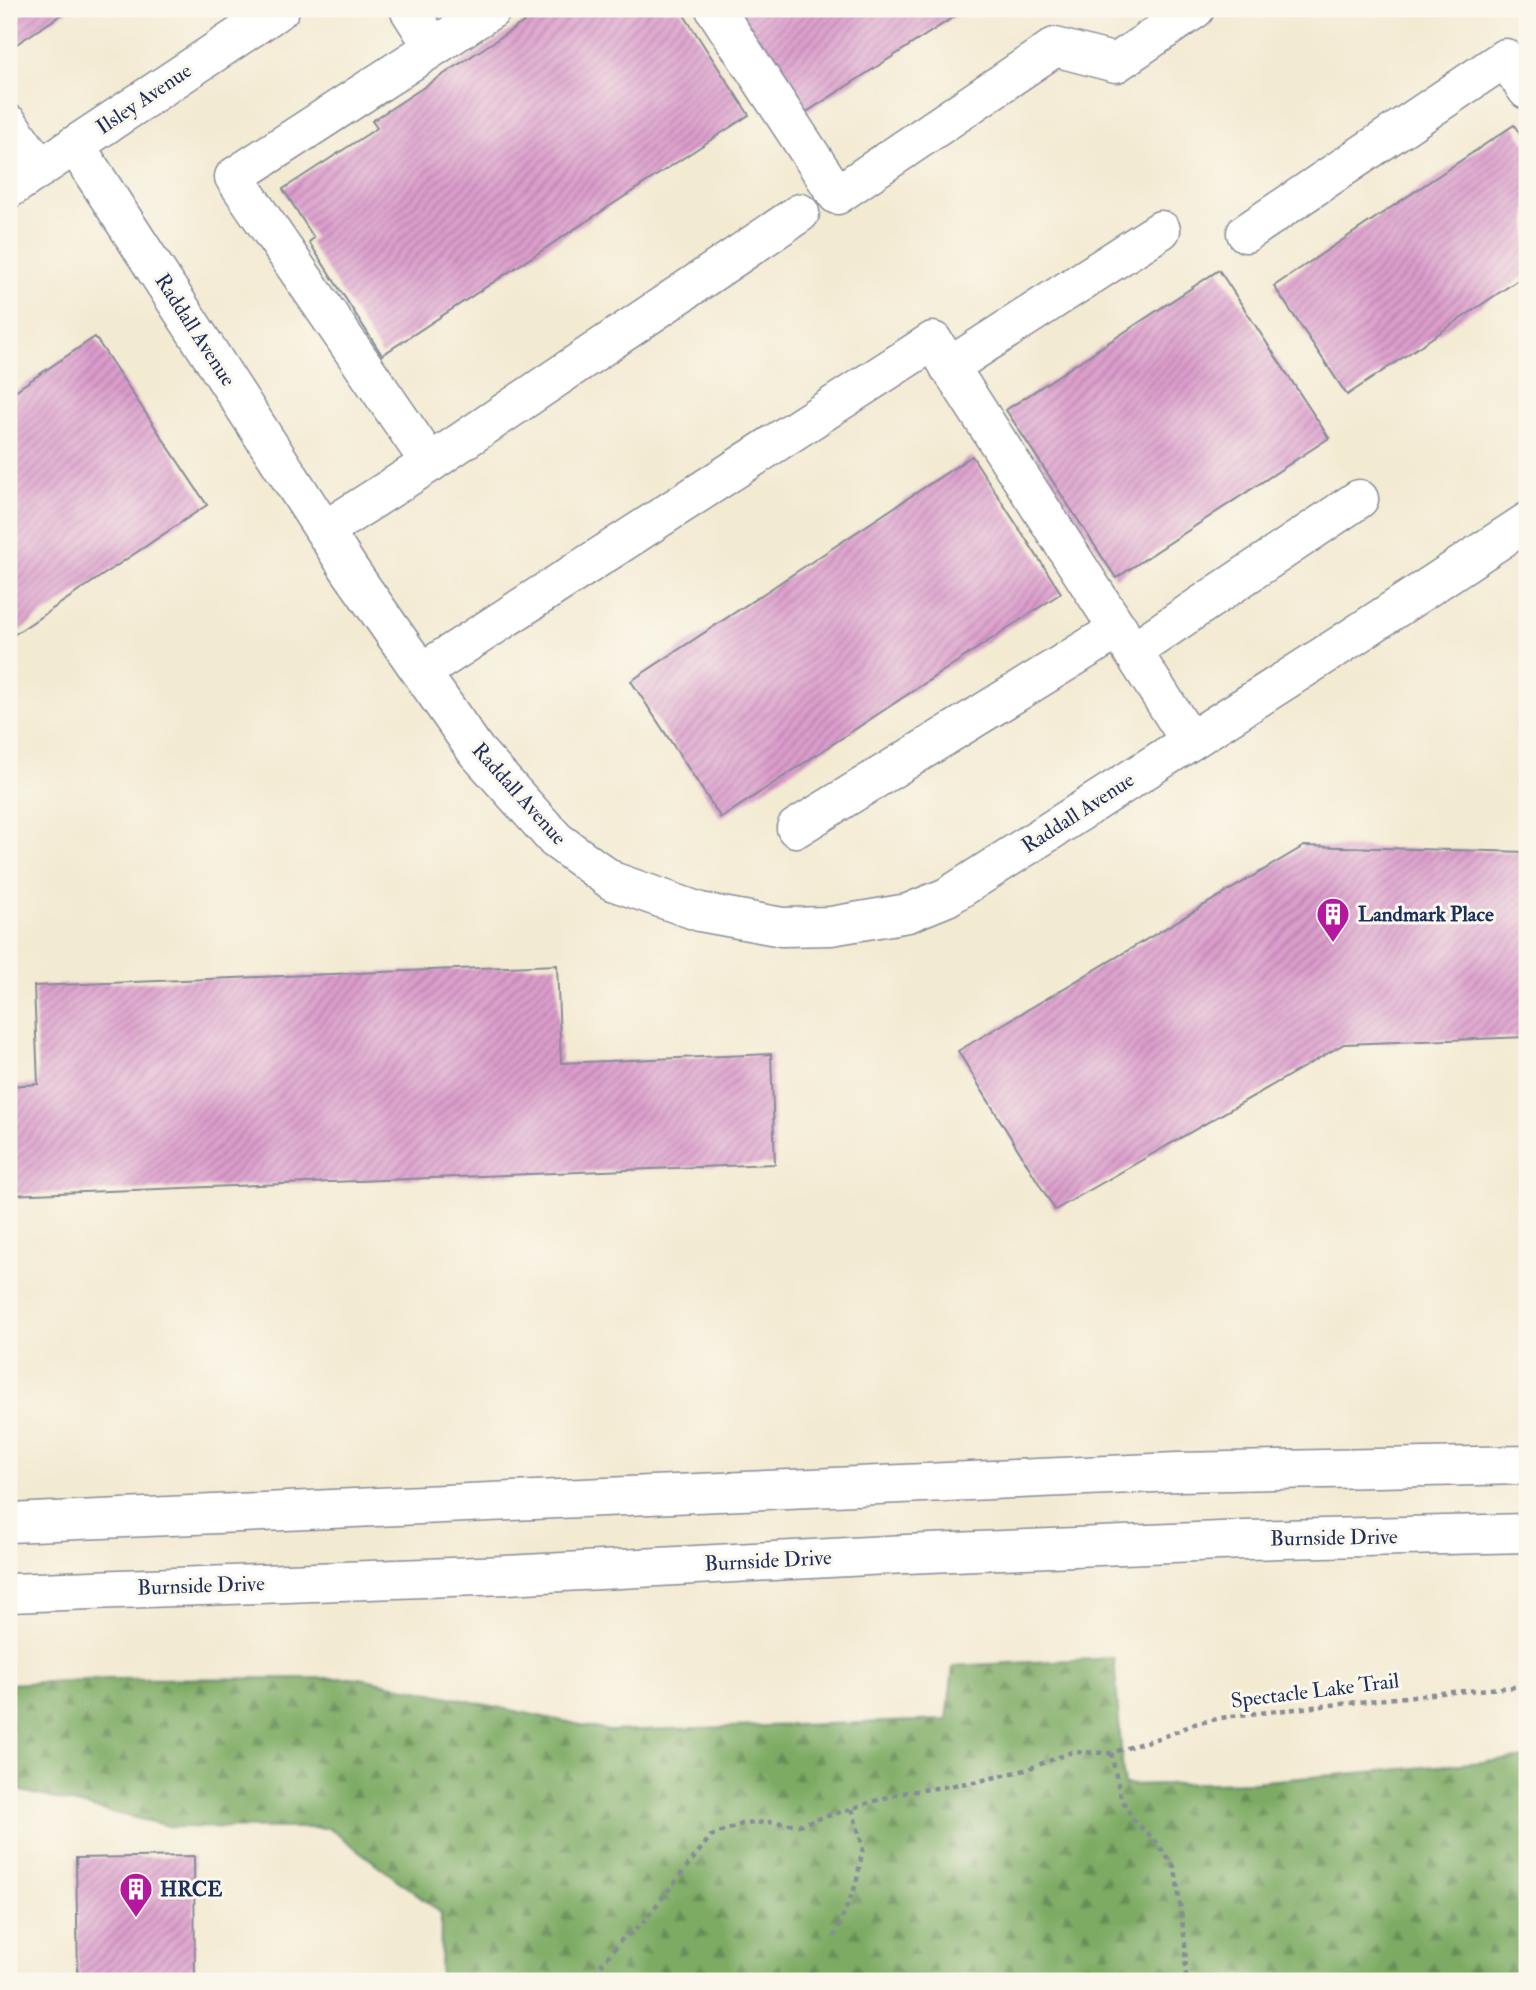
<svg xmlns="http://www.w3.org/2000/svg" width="1536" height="1990" font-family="'IM FELL Double Pica',serif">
  <defs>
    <pattern id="forest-firs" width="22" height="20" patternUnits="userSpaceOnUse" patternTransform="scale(1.75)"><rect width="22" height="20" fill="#7dab64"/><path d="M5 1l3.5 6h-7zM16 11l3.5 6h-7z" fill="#668c56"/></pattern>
    <pattern id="building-hatch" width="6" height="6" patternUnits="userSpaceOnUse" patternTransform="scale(1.75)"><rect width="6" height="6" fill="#dc9dcc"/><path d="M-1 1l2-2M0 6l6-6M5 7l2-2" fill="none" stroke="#b280a9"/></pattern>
  </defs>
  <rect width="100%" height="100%" fill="#fbf7ec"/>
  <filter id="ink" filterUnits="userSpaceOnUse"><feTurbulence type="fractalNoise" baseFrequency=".0143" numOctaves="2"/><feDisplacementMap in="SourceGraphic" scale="14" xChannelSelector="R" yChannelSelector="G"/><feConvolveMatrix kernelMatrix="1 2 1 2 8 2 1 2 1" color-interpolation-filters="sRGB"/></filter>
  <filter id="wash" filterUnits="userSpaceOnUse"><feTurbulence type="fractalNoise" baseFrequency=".00686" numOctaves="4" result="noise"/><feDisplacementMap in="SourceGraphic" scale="28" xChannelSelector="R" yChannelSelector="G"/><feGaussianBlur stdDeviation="1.57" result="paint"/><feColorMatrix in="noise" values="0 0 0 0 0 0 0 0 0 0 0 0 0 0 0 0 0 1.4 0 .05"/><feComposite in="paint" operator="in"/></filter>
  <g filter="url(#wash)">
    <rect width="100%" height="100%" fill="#f3ead2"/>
    <!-- forest -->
    <polygon fill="url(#forest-firs)" stroke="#4c6d61" stroke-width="2" points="1114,1658 1124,1785 1254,1782 1527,1758 1527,1981 440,1981 441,1913 329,1828 173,1827 9,1788 9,1684 105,1679 361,1678 609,1731 947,1720 953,1666"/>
    <g id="blocks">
      <!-- building -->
      <g fill="url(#building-hatch)">
        <polygon points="9,9 70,9 9,49"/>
        <polygon points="544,9 680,9 749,115 382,355 309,242 314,238 283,189 377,128 372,121"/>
        <polygon points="738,9 966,9 805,113"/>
        <polygon points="1514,125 1527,145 1527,274 1347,395 1274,286"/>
        <polygon points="1219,270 1329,438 1116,578 1006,410"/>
        <polygon points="95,337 207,505 9,638 9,395"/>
        <polygon points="972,456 1061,593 721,818 631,681"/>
        <polygon points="1304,846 1527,852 1527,1037 1344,1044 1055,1210 958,1051"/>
        <polygon points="557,965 561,1063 771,1054 775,1164 9,1195 9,1086 38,1084 34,986"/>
        <polygon points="194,1856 195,1981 78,1981 76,1858"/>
      </g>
    </g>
  </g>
  <g filter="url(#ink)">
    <use href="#blocks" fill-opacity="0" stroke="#878c98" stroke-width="2"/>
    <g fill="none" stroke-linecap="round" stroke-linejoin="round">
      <defs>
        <g id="minor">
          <polyline points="409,9 433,47"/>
          <polyline points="715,9 837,195 1055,47 1116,63 1195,9"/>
          <polyline points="9,124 40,168"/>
          <polyline points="75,145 349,569 476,751 556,840 612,881 700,912 782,927 831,926 908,913 947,897 1342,644 1527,522"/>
          <polyline points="9,189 280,9"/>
          <polyline points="1246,233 1505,58 1527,90"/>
          <polyline points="949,367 1161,230"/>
          <polyline points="430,463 234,177 492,9"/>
          <polyline points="325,530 430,463 800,213"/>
          <polyline points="1133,651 1359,499"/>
          <polyline points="422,672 933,341 1190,741"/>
          <polyline points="796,828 1119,629"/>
        </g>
        <g id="major">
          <polyline points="9,1523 1177,1472 1527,1465"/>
          <polyline points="9,1593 506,1575 906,1554 1245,1540 1527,1533"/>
        </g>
      </defs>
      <!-- minor casing -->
      <use href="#minor" stroke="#878c98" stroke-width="41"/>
      <!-- major casing -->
      <use href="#major" stroke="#878c98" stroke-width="41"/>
      <!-- path -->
      <g stroke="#878c98" stroke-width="4.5" stroke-dasharray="5 5" stroke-linecap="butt">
        <polyline points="1111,1753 1121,1798 1134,1821 1154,1839 1175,1868 1185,1942 1186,1981"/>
        <polyline points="834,1937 856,1885 863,1847 852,1809"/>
        <polyline points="588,1981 623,1938 641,1925 711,1836 742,1824 770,1822 799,1825 897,1794 980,1781 1025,1770 1072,1752 1111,1753 1171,1734 1194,1724 1231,1716 1441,1693 1527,1686"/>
      </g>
      <!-- minor -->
      <use href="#minor" stroke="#fff" stroke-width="38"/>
      <!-- major -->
      <use href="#major" stroke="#fff" stroke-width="38"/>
    </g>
  </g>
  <!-- icons -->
  <defs>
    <symbol id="building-pin" viewBox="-11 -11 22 30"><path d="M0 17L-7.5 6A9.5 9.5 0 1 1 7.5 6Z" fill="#b5179e" stroke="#fbf7ec"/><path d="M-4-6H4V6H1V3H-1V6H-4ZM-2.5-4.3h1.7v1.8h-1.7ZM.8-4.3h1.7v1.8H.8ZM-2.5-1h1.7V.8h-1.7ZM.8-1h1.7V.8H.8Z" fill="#fff"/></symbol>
  </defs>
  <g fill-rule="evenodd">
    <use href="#building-pin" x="1314" y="895" width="38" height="52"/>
    <use href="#building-pin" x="117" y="1870" width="38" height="52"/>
  </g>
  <g text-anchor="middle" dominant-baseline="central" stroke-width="6" stroke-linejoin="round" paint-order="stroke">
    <!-- street labels -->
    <g font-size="21" fill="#1b2f5e" stroke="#fbf7ec">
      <text transform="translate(144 99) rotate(-34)">Ilsley Avenue</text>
      <text transform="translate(195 330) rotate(57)">Raddall Avenue</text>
      <text transform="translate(519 794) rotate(48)">Raddall Avenue</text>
      <text transform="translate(1078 813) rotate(-33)">Raddall Avenue</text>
      <text transform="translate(1334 1538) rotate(-1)">Burnside Drive</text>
      <text transform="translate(768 1561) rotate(-3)">Burnside Drive</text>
      <text transform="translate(201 1586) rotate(-2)">Burnside Drive</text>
      <text transform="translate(1315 1691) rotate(-7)">Spectacle Lake Trail</text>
    </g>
    <!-- poi labels -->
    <g font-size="21" font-weight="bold" fill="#1b2f5e" stroke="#fbf7ec" text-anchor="start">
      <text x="1358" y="914">Landmark Place</text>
      <text x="160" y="1889">HRCE</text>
    </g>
  </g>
  <!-- margin -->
  <rect width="1536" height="1990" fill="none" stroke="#fbf7ec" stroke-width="35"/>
</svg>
